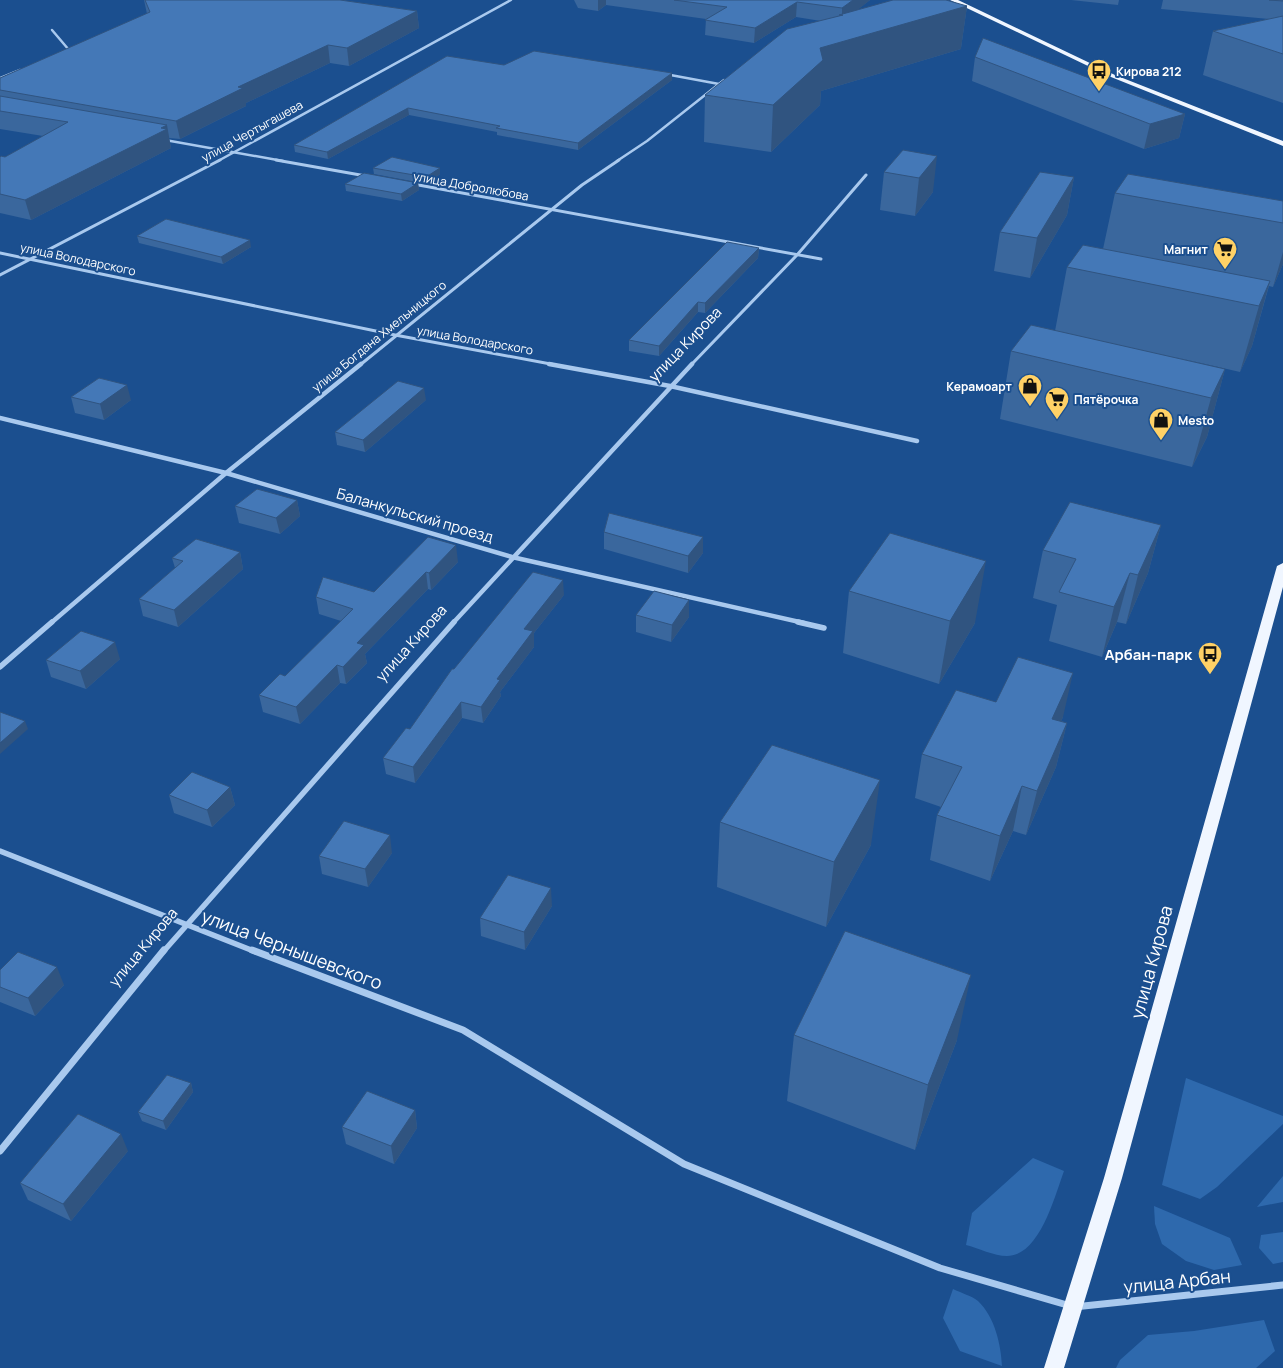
<svg xmlns="http://www.w3.org/2000/svg" width="1283" height="1368" font-family="Manrope,sans-serif">
  <rect width="100%" height="100%" fill="#1b4f8f"/>
  <!-- green -->
  <g fill="#2e69ad">
    <polygon points="1186,1078 1283,1116 1283,1124 1217,1187 1200,1199 1162,1185"/>
    <path d="M1033,1158L1064,1171C1055,1195 1040,1256 1007,1256C994,1256 978,1248 966,1245L972,1213Z"/>
    <polygon points="1283,1176 1283,1202 1257,1207"/>
    <polygon points="1154,1206 1230,1238 1242,1265 1214,1270 1186,1261 1162,1244 1155,1224"/>
    <polygon points="1283,1232 1283,1262 1273,1264 1259,1248 1261,1235"/>
    <path d="M953,1289C961,1293 972,1296 978,1301C995,1317 1001,1345 1002,1366L960,1351L943,1318Z"/>
    <polygon points="1264,1320 1275,1351 1256,1368 1116,1368 1120,1360 1148,1335 1194,1331"/>
  </g>
  <g fill="none" stroke-linecap="round" stroke-linejoin="round">
    <!-- street-far4 -->
    <g stroke="#a9c9ee" stroke-width="2.5">
      <polyline points="52,30 69,50 65,51"/>
      <polyline points="665,74 719,84"/>
      <polyline points="0,78 20,70"/>
      <polyline points="165,140 283,161"/>
      <polyline points="218,161 511,0"/>
      <polyline points="617,161 647,141 724,80"/>
    </g>
    <!-- street-far3 -->
    <g stroke="#a9c9ee" stroke-width="3">
      <polyline points="276,160 366,176"/>
      <polyline points="413,184 821,259"/>
      <polyline points="0,253 395,335 556,365"/>
      <polyline points="0,275 220,160"/>
      <polyline points="360,365 582,185 619,160"/>
      <polyline points="691,365 797,255 866,175"/>
    </g>
    <!-- street-far2 -->
    <g stroke="#a9c9ee" stroke-width="4.5">
      <polyline points="549,364 670,386 917,441"/>
      <polyline points="0,418 226,473 512,557 804,623"/>
      <polyline points="51,623 226,473 361,364"/>
      <polyline points="453,623 692,364"/>
    </g>
    <!-- street-far1 -->
    <g stroke="#a9c9ee" stroke-width="5.5">
      <polyline points="798,622 824,628"/>
      <polyline points="0,667 52,622"/>
      <polyline points="0,851 256,952"/>
      <polyline points="163,952 454,622"/>
    </g>
    <!-- street -->
    <g stroke="#a9c9ee" stroke-width="7">
      <polyline points="252,950 463,1030 684,1164 940,1268 1074,1307 1283,1285"/>
      <polyline points="0,1151 164,950"/>
    </g>
    <!-- primary -->
    <g fill="#f0f6ff" fill-rule="evenodd">
      <polygon points="950,0 958,0 1115,75 1283,141 1283,146 1111,77"/>
      <polygon points="1283,563 1283,587 1122,1178 1064,1368 1044,1368 1104,1178 1277,566"/>
    </g>
  </g>
  <!-- wall -->
  <g fill="#3a679d">
    <polygon points="144,0 340,0 417,11 419,28 349,66 330,63 246,103 246,106 180,139 169,138 171,148 31,220 0,213 0,157 5,157 43,136 0,129 0,78 147,14"/>
    <polygon points="574,0 870,0 858,9 967,6 961,48 961,49 821,91 820,105 771,152 704,142 705,95 821,21 796,17 754,43 705,35 706,19 606,5 598,11 578,8"/>
    <polygon points="1071,0 1119,0 1118,5"/>
    <polygon points="1163,0 1283,0 1283,103 1203,75 1213,31 1269,19 1161,9"/>
    <polygon points="975,57 1185,114 1179,138 1144,149 972,81"/>
    <polygon points="504,65 672,80 578,150 497,135 497,132 409,115 328,159 295,152 294,145"/>
    <polygon points="903,150 933,192 915,216 880,210 884,172"/>
    <polygon points="373,168 440,174 427,184 374,174"/>
    <polygon points="1074,177 1067,215 1030,278 994,271 1000,232"/>
    <polygon points="418,183 419,190 402,201 346,191 345,184"/>
    <polygon points="1115,193 1283,201 1283,264 1273,287 1269,286 1252,346 1240,372 1170,356 1225,369 1207,437 1192,467 1000,419 1011,351 1055,331 1067,267 1103,249"/>
    <polygon points="137,236 251,247 223,264 139,243"/>
    <polygon points="759,248 758,258 705,313 698,312 659,356 629,351 629,340"/>
    <polygon points="71,397 131,400 104,420 75,413"/>
    <polygon points="426,400 365,452 337,445 335,432"/>
    <polygon points="297,500 300,516 280,534 239,523 235,506"/>
    <polygon points="1161,525 1148,573 1126,624 1117,622 1102,657 1049,641 1057,605 1033,598 1043,550"/>
    <polygon points="604,532 703,553 688,573 604,549"/>
    <polygon points="428,537 458,562 431,590 428,589 365,654 367,663 346,684 340,683 300,724 263,712 259,695 285,676 341,621 319,614 316,597 374,592"/>
    <polygon points="240,552 243,569 178,627 143,616 139,599 175,568 172,558"/>
    <polygon points="849,591 975,623 939,684 843,653"/>
    <polygon points="564,595 534,633 534,647 500,692 501,696 483,723 462,718 415,783 386,774 383,758 410,729 454,669"/>
    <polygon points="689,600 689,617 671,642 636,632 636,615"/>
    <polygon points="120,659 86,689 51,677 46,660"/>
    <polygon points="996,702 1063,717 1061,721 1067,723 1056,767 1026,835 1013,831 990,881 930,860 937,815 941,807 915,798 922,754"/>
    <polygon points="230,787 235,805 212,827 174,813 169,795"/>
    <polygon points="720,822 871,845 826,927 717,887"/>
    <polygon points="392,853 368,887 322,874 319,856"/>
    <polygon points="552,906 525,950 481,936 480,918"/>
    <polygon points="0,970 64,985 35,1016 0,1002"/>
    <polygon points="794,1035 957,1040 915,1150 787,1101"/>
    <polygon points="191,1083 193,1092 166,1130 142,1121 138,1112"/>
    <polygon points="415,1110 417,1128 394,1164 346,1144 342,1127"/>
    <polygon points="128,1151 71,1221 28,1200 20,1183"/>
  </g>
  <!-- shaded-wall -->
  <g fill="#305480">
    <polygon points="598,0 606,0 606,5 598,11"/>
    <polygon points="853,0 870,0 843,22 842,15 842,8"/>
    <polygon points="797,2 796,17 754,43 755,28"/>
    <polygon points="967,6 961,48 961,49 821,91 820,105 771,152 773,105 820,48"/>
    <polygon points="417,11 419,28 349,66 347,48"/>
    <polygon points="328,45 330,63 246,103 246,106 180,139 176,121 238,87"/>
    <polygon points="672,73 672,80 578,150 578,143"/>
    <polygon points="408,108 409,115 328,159 327,152"/>
    <polygon points="1185,114 1179,138 1144,149 1150,124"/>
    <polygon points="167,125 171,148 31,220 25,200"/>
    <polygon points="937,156 933,192 915,216 919,178"/>
    <polygon points="440,168 440,174 427,184 426,177"/>
    <polygon points="1074,177 1067,215 1030,278 1037,238"/>
    <polygon points="418,183 419,190 402,201 401,194"/>
    <polygon points="250,240 251,247 223,264 221,257"/>
    <polygon points="759,248 758,258 705,313 705,303"/>
    <polygon points="1283,252 1283,264 1273,287"/>
    <polygon points="1270,281 1252,346 1240,372 1259,306"/>
    <polygon points="698,302 698,312 659,356 659,346"/>
    <polygon points="1225,369 1207,437 1192,467 1211,398"/>
    <polygon points="127,385 131,400 104,420 100,404"/>
    <polygon points="424,388 426,400 365,452 363,440"/>
    <polygon points="297,500 300,516 280,534 276,518"/>
    <polygon points="1161,525 1148,573 1126,624 1138,575"/>
    <polygon points="703,537 703,553 688,573 688,556"/>
    <polygon points="456,545 458,562 431,590 429,573"/>
    <polygon points="240,552 243,569 178,627 174,610"/>
    <polygon points="986,561 975,623 939,684 950,621"/>
    <polygon points="426,572 428,589 365,654 367,663 346,684 343,667 357,643"/>
    <polygon points="1130,573 1117,622 1102,657 1114,607"/>
    <polygon points="563,580 564,595 534,633 534,647 500,692 501,696 483,723 481,707 524,629"/>
    <polygon points="689,600 689,617 671,642 672,625"/>
    <polygon points="115,642 120,659 86,689 80,671"/>
    <polygon points="337,665 340,683 300,724 296,707"/>
    <polygon points="1073,673 1063,717 1042,763 1052,719"/>
    <polygon points="461,702 462,718 415,783 413,767"/>
    <polygon points="25,721 28,729 0,754 0,743"/>
    <polygon points="1067,723 1056,767 1026,835 1037,791"/>
    <polygon points="880,780 871,845 826,927 834,862"/>
    <polygon points="1022,786 1013,831 990,881 1000,836"/>
    <polygon points="230,787 235,805 212,827 207,810"/>
    <polygon points="390,835 392,853 368,887 365,869"/>
    <polygon points="551,888 552,906 525,950 524,932"/>
    <polygon points="57,967 64,985 35,1016 28,998"/>
    <polygon points="971,975 957,1040 915,1150 928,1085"/>
    <polygon points="191,1083 193,1092 166,1130 163,1121"/>
    <polygon points="415,1110 417,1128 394,1164 391,1146"/>
    <polygon points="121,1134 128,1151 71,1221 63,1204"/>
  </g>
  <!-- building -->
  <g fill="#4478b7" stroke="#305480">
    <polygon points="145,0 340,0 417,11 347,48 328,45 238,87 243,88 176,121 0,90 0,78 150,12"/>
    <polygon points="674,0 853,0 842,8 797,2 755,28 705,20 727,7"/>
    <polygon points="893,0 946,0 967,6 820,48 823,60 773,105 705,95 787,29 843,15 839,15"/>
    <polygon points="1269,0 1283,0 1283,1"/>
    <polygon points="1283,16 1283,54 1213,31"/>
    <polygon points="983,38 1185,114 1150,124 975,57"/>
    <polygon points="534,51 672,73 578,143 496,128 500,126 408,108 327,152 294,145 447,56 504,65"/>
    <polygon points="0,96 167,125 161,128 167,129 25,200 0,194 0,157 1,156 5,157 68,122 0,111"/>
    <polygon points="903,150 937,156 919,178 884,172"/>
    <polygon points="392,157 440,168 426,177 373,168"/>
    <polygon points="1040,172 1074,177 1037,238 1000,232"/>
    <polygon points="364,173 418,183 401,194 345,184"/>
    <polygon points="1128,174 1283,201 1283,223 1115,193"/>
    <polygon points="166,219 250,240 221,257 137,236"/>
    <polygon points="727,242 759,248 705,303 698,302 659,346 629,340"/>
    <polygon points="1083,245 1270,281 1259,306 1067,267"/>
    <polygon points="1031,325 1225,369 1211,398 1011,351"/>
    <polygon points="99,378 127,385 100,404 71,397"/>
    <polygon points="398,381 424,388 363,440 335,432"/>
    <polygon points="257,489 297,500 276,518 235,506"/>
    <polygon points="1070,502 1161,525 1138,575 1130,573 1114,607 1059,592 1076,559 1043,550"/>
    <polygon points="609,513 703,537 688,556 604,532"/>
    <polygon points="890,533 986,561 950,621 849,591"/>
    <polygon points="428,537 456,545 429,573 426,572 357,643 364,645 343,667 337,665 296,707 259,695 280,674 285,676 353,609 316,597 323,577 374,592"/>
    <polygon points="196,539 240,552 174,610 139,599 183,561 172,558"/>
    <polygon points="533,572 563,580 524,629 533,631 497,679 500,680 481,707 461,702 413,767 383,758 406,728 410,729 452,669 454,669"/>
    <polygon points="654,591 689,600 672,625 636,615"/>
    <polygon points="81,631 115,642 80,671 46,660"/>
    <polygon points="1018,657 1073,673 1052,719 1067,723 1037,791 1022,786 1000,836 937,815 962,767 922,754 956,690 996,702"/>
    <polygon points="0,712 25,721 0,743"/>
    <polygon points="772,745 880,780 834,862 720,822"/>
    <polygon points="192,772 230,787 207,810 169,795"/>
    <polygon points="344,821 390,835 365,869 319,856"/>
    <polygon points="508,875 551,888 524,932 480,918"/>
    <polygon points="845,931 971,975 928,1085 794,1035"/>
    <polygon points="18,952 57,967 28,998 0,987 0,970"/>
    <polygon points="167,1075 191,1083 163,1121 138,1112"/>
    <polygon points="367,1091 415,1110 391,1146 342,1127"/>
    <polygon points="78,1114 121,1134 63,1204 20,1183"/>
  </g>
  <!-- icons -->
  <defs>
    <symbol id="bus-pin" viewBox="-11 -11 22 30"><path d="M0 17L-7.5 6A9.5 9.5 0 1 1 7.5 6Z" fill="#ffd166" stroke="#1b4f8f"/><path d="M-5-6H5V4H4V6H2V4H-2V6H-4V4H-5ZM-3.5-4V0h7V-4ZM-3.5 1.2v1.5H-2V1.2ZM2 1.2v1.5H3.5V1.2Z" fill="#111"/></symbol>
    <symbol id="supermarket-pin" viewBox="-11 -11 22 30"><path d="M0 17L-7.5 6A9.5 9.5 0 1 1 7.5 6Z" fill="#ffd166" stroke="#1b4f8f"/><path d="M-6-5.5h2.5l.6 2H6L4.5 2H-2.5L-4.4-4H-6ZM-1.5 3.2a1.3 1.3 0 1 0 .1 0ZM3 3.2a1.3 1.3 0 1 0 .1 0Z" fill="#111"/></symbol>
    <symbol id="shop-pin" viewBox="-11 -11 22 30"><path d="M0 17L-7.5 6A9.5 9.5 0 1 1 7.5 6Z" fill="#ffd166" stroke="#1b4f8f"/><path d="M-5-2.5h2.3a2.7 3.5 0 0 1 5.4 0H5L5.5 6h-11ZM-1.5-2.5h3a1.5 2.3 0 0 0-3 0Z" fill="#111"/></symbol>
  </defs>
  <g fill-rule="evenodd">
    <use href="#bus-pin" x="1085" y="57" width="28" height="38"/>
    <use href="#supermarket-pin" x="1211" y="235" width="28" height="38"/>
    <use href="#shop-pin" x="1016" y="372" width="28" height="38"/>
    <use href="#supermarket-pin" x="1043" y="385" width="28" height="38"/>
    <use href="#shop-pin" x="1147" y="406" width="28" height="38"/>
    <use href="#bus-pin" x="1196" y="640" width="28" height="38"/>
  </g>
  <g text-anchor="middle" dominant-baseline="central" stroke-width="4" stroke-linejoin="round" paint-order="stroke">
    <!-- far-poi labels -->
    <g font-size="12" font-weight="bold" fill="#fff" stroke="#1b4f8f" text-anchor="start">
      <text x="1116" y="71">Кирова 212</text>
      <text x="1208" y="249" text-anchor="end">Магнит</text>
      <text x="1012" y="386" text-anchor="end">Керамоарт</text>
      <text x="1074" y="399">Пятёрочка</text>
      <text x="1178" y="420">Mesto</text>
    </g>
    <!-- far-street labels -->
    <g font-size="12" fill="#fff" stroke="#1b4f8f">
      <text transform="translate(252 131) rotate(-29)">улица Чертыгашева</text>
      <text transform="translate(471 186) rotate(10)">улица Добролюбова</text>
      <text transform="translate(78 259) rotate(12)">улица Володарского</text>
      <text transform="translate(379 336) rotate(-39)">улица Богдана Хмельницкого</text>
      <text transform="translate(475 340) rotate(10)">улица Володарского</text>
    </g>
    <!-- street labels -->
    <g font-size="15" fill="#fff" stroke="#1b4f8f">
      <text transform="translate(685 344) rotate(-46)">улица Кирова</text>
      <text transform="translate(415 515) rotate(16)">Баланкульский проезд</text>
      <text transform="translate(411 643) rotate(-48)">улица Кирова</text>
      <text transform="translate(143 947) rotate(-50)">улица Кирова</text>
    </g>
    <!-- poi labels -->
    <g font-size="15" font-weight="bold" fill="#fff" stroke="#1b4f8f" text-anchor="end">
      <text x="1192" y="654">Арбан-парк</text>
    </g>
    <!-- near-street labels -->
    <g font-size="18" fill="#fff" stroke="#1b4f8f">
      <text transform="translate(292 949) rotate(21)">улица Чернышевского</text>
      <text transform="translate(1151 962) rotate(-75)">улица Кирова</text>
      <text transform="translate(1177 1281) rotate(-6)">улица Арбан</text>
    </g>
  </g>
</svg>
